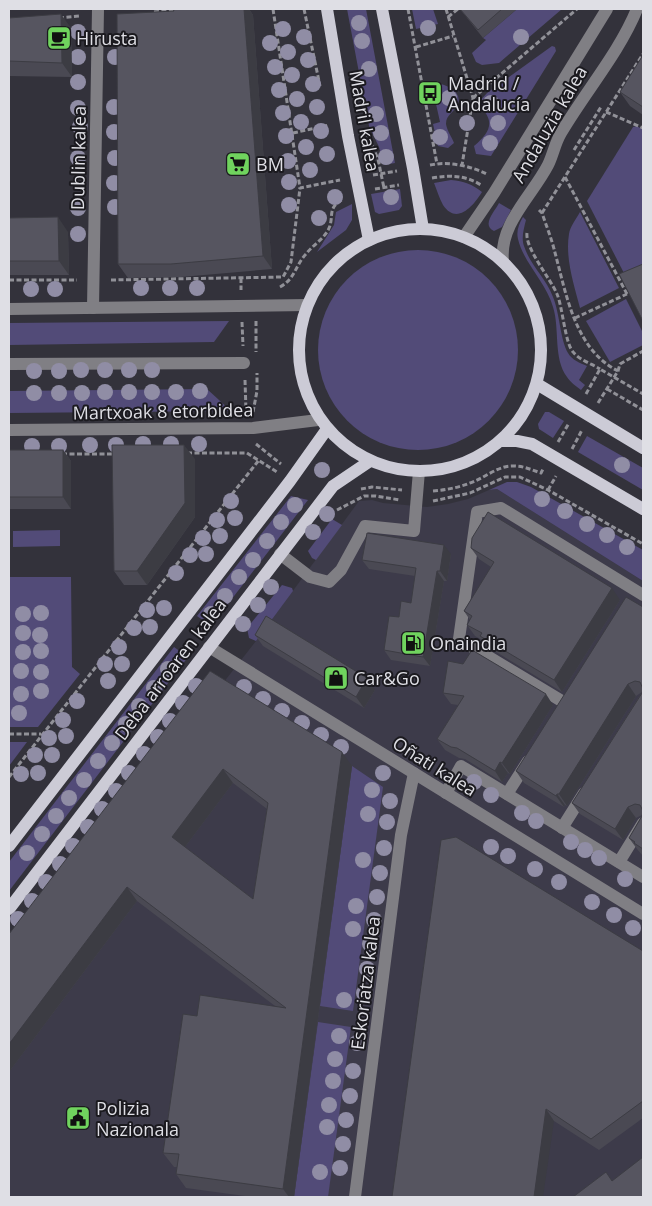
<svg xmlns="http://www.w3.org/2000/svg" width="652" height="1206" font-family="'Open Sans',sans-serif">
  <rect width="100%" height="100%" fill="#33323b"/>
  <!-- built -->
  <polygon fill="#3d3b4a" points="497,489 643,581 643,1197 9,1197 9,956 256,641 359,501 372,500 383,503 427,507 448,504 468,499 489,490"/>
  <!-- green -->
  <g fill="#524b78">
    <polygon points="347,9 366,9 395,163 384,165 379,147 369,126"/>
    <polygon points="412,9 433,9 438,24 416,29"/>
    <polygon points="517,9 562,9 499,63 482,65 476,62 472,53 486,40 483,38"/>
    <path d="M552,46L555,47L556,51L491,156L476,154L474,146C490,132 497,121 477,104L487,93Z"/>
    <path d="M441,84C449,86 462,93 458,104C455,112 446,114 446,124C447,131 452,137 454,143L448,148L438,146L433,124L440,122L432,86Z"/>
    <polygon points="637,126 643,130 643,275 627,279 587,201 633,127"/>
    <path d="M451,180C464,181 472,184 482,192C474,205 457,226 443,205C439,198 437,190 434,183Z"/>
    <polygon points="400,189 402,206 399,210 379,214 375,212 371,194"/>
    <path d="M499,203L511,210L502,227L494,231C481,225 495,211 499,203Z"/>
    <polygon points="352,204 352,220 346,230 317,252 334,225 336,212"/>
    <path d="M580,212L619,288L580,308C574,285 565,258 569,234C570,227 576,219 580,212Z"/>
    <path d="M523,217L526,220C524,228 521,238 524,246C530,265 546,278 553,297C560,314 560,339 568,353C572,360 580,363 587,366L579,380L585,385L581,390C576,386 570,382 567,377C553,358 560,329 553,307C546,282 523,262 518,239C516,231 519,224 523,217Z"/>
    <circle cx="418" cy="350" r="100"/>
    <polygon points="626,299 643,333 643,345 610,362 586,321"/>
    <polygon points="229,321 214,342 9,345 9,323"/>
    <polygon points="207,389 231,411 9,413 9,391"/>
    <polygon points="545,412 549,412 564,421 553,438 539,429 538,424"/>
    <polygon points="587,436 643,468 643,490 578,452"/>
    <polygon points="507,482 517,482 531,487 643,550 643,581 497,489 489,490"/>
    <polygon points="291,496 308,500 211,626 197,616"/>
    <polygon points="332,519 342,525 316,560 312,558 308,551"/>
    <polygon points="60,530 60,546 13,547 13,531"/>
    <polygon points="9,577 71,577 72,667 80,674 38,727 9,727"/>
    <polygon points="282,585 292,588 293,591 256,641 249,638 247,628"/>
    <polygon points="174,647 188,657 9,891 9,862"/>
    <polygon points="9,742 27,742 9,766"/>
    <polygon points="352,766 383,787 353,1011 320,1006"/>
    <polygon points="318,1022 351,1027 328,1197 294,1197"/>
  </g>
  <g fill="none" stroke-linecap="round" stroke-linejoin="round">
    <!-- path -->
    <g stroke="#919198" stroke-width="3" stroke-dasharray="5 2.5" stroke-linecap="butt">
      <polyline points="273,9 300,188 340,180"/>
      <polyline points="304,9 320,86"/>
      <polyline points="408,9 437,164"/>
      <polyline points="446,9 473,98 462,165"/>
      <polyline points="154,12 177,10"/>
      <polyline points="448,17 458,9"/>
      <polyline points="59,18 80,16"/>
      <polyline points="416,47 453,36"/>
      <polyline points="473,98 577,9"/>
      <polyline points="606,112 643,128"/>
      <polyline points="366,132 378,159 384,188"/>
      <polyline points="293,133 329,125"/>
      <polyline points="574,150 601,107"/>
      <path d="M430,165C449,161 470,166 487,174"/>
      <polyline points="373,175 397,171"/>
      <polyline points="565,177 627,294"/>
      <path d="M432,178C450,175 465,175 481,185"/>
      <polyline points="375,189 399,185"/>
      <path d="M539,210L542,213C546,225 551,237 554,249C566,292 574,349 618,371"/>
      <polyline points="542,213 643,54"/>
      <path d="M527,233C525,248 550,278 557,294C563,308 565,345 574,353C580,360 592,364 600,369"/>
      <polyline points="241,278 241,290"/>
      <polyline points="9,280 77,280"/>
      <polyline points="111,280 283,277 291,262 300,188"/>
      <path d="M280,287C295,279 295,266 306,254C312,246 322,240 327,232C336,218 325,209 343,199"/>
      <polyline points="575,318 627,294"/>
      <polyline points="256,321 256,352"/>
      <polyline points="242,322 243,346"/>
      <polyline points="245,380 246,411"/>
      <polyline points="607,389 643,410"/>
      <polyline points="586,394 600,369 643,394"/>
      <polyline points="598,403 618,371 620,364 643,351"/>
      <polyline points="253,412 257,391 257,373"/>
      <polyline points="558,442 569,423"/>
      <polyline points="256,444 281,464"/>
      <polyline points="572,449 582,430"/>
      <polyline points="187,453 247,453 277,472"/>
      <polyline points="62,454 116,454"/>
      <polyline points="361,489 372,487 402,490"/>
      <polyline points="548,490 556,476"/>
      <path d="M433,491C447,490 461,487 475,481C487,476 500,465 514,466C524,466 532,470 541,473L543,469"/>
      <polyline points="433,501 470,493 505,477 520,477 548,490 643,544"/>
      <polyline points="337,510 364,496 376,496 400,500"/>
      <polyline points="9,734 41,734"/>
      <polyline points="9,777 259,460"/>
    </g>
    <!-- minor -->
    <g stroke="#807f84" stroke-width="12">
      <polyline points="464,237 494,193 607,9"/>
      <path d="M503,261C499,224 532,196 548,165C553,155 555,143 561,133C585,92 619,53 637,9"/>
      <polyline points="93,308 98,9"/>
      <polyline points="9,309 307,305"/>
      <polyline points="9,364 244,363"/>
      <polyline points="9,430 253,428 318,420"/>
      <polyline points="280,554 310,577 329,582 341,570 365,526 414,531 419,471"/>
      <polyline points="209,647 643,914"/>
      <polyline points="565,703 459,639 477,512 501,508 643,595"/>
      <polyline points="446,793 461,766 643,877"/>
      <polyline points="507,794 528,761"/>
      <polyline points="562,828 584,793"/>
      <polyline points="619,862 643,823"/>
      <polyline points="355,1197 401,835 414,773"/>
    </g>
    <!-- major -->
    <g stroke="#cccbd6" stroke-width="12">
      <polyline points="327,9 348,136 369,240"/>
      <polyline points="382,9 413,168 423,229"/>
      <circle cx="420" cy="350" r="121"/>
      <polyline points="537,384 643,448"/>
      <polyline points="501,441 517,441 532,444 643,509"/>
      <polyline points="9,846 290,481 327,429"/>
      <polyline points="9,909 333,486 370,461"/>
    </g>
  </g>
  <!-- trees -->
  <g fill="#908da5">
    <circle cx="359" cy="23" r="8"/>
    <circle cx="428" cy="28" r="8"/>
    <circle cx="283" cy="29" r="8"/>
    <circle cx="78" cy="32" r="8"/>
    <circle cx="304" cy="37" r="8"/>
    <circle cx="521" cy="37" r="8"/>
    <circle cx="362" cy="41" r="8"/>
    <circle cx="270" cy="43" r="8"/>
    <circle cx="288" cy="52" r="8"/>
    <circle cx="78" cy="57" r="8"/>
    <circle cx="115" cy="57" r="8"/>
    <circle cx="308" cy="60" r="8"/>
    <circle cx="275" cy="67" r="8"/>
    <circle cx="369" cy="69" r="8"/>
    <circle cx="292" cy="75" r="8"/>
    <circle cx="78" cy="82" r="8"/>
    <circle cx="313" cy="84" r="8"/>
    <circle cx="279" cy="90" r="8"/>
    <circle cx="449" cy="98" r="8"/>
    <circle cx="297" cy="99" r="8"/>
    <circle cx="491" cy="103" r="8"/>
    <circle cx="114" cy="107" r="8"/>
    <circle cx="317" cy="107" r="8"/>
    <circle cx="78" cy="108" r="8"/>
    <circle cx="283" cy="113" r="8"/>
    <circle cx="376" cy="114" r="8"/>
    <circle cx="301" cy="122" r="8"/>
    <circle cx="467" cy="123" r="8"/>
    <circle cx="498" cy="123" r="8"/>
    <circle cx="80" cy="127" r="8"/>
    <circle cx="321" cy="131" r="8"/>
    <circle cx="114" cy="132" r="8"/>
    <circle cx="381" cy="133" r="8"/>
    <circle cx="286" cy="136" r="8"/>
    <circle cx="440" cy="137" r="8"/>
    <circle cx="490" cy="143" r="8"/>
    <circle cx="306" cy="147" r="8"/>
    <circle cx="327" cy="154" r="8"/>
    <circle cx="386" cy="157" r="8"/>
    <circle cx="78" cy="158" r="8"/>
    <circle cx="115" cy="158" r="8"/>
    <circle cx="288" cy="161" r="8"/>
    <circle cx="310" cy="170" r="8"/>
    <circle cx="289" cy="182" r="8"/>
    <circle cx="114" cy="183" r="8"/>
    <circle cx="335" cy="197" r="8"/>
    <circle cx="391" cy="197" r="8"/>
    <circle cx="289" cy="205" r="8"/>
    <circle cx="115" cy="207" r="8"/>
    <circle cx="78" cy="208" r="8"/>
    <circle cx="319" cy="218" r="8"/>
    <circle cx="78" cy="234" r="8"/>
    <circle cx="141" cy="288" r="8"/>
    <circle cx="170" cy="288" r="8"/>
    <circle cx="197" cy="288" r="8"/>
    <circle cx="31" cy="289" r="8"/>
    <circle cx="55" cy="289" r="8"/>
    <circle cx="81" cy="370" r="8"/>
    <circle cx="105" cy="370" r="8"/>
    <circle cx="129" cy="370" r="8"/>
    <circle cx="152" cy="370" r="8"/>
    <circle cx="34" cy="371" r="8"/>
    <circle cx="59" cy="371" r="8"/>
    <circle cx="200" cy="391" r="8"/>
    <circle cx="105" cy="392" r="8"/>
    <circle cx="129" cy="392" r="8"/>
    <circle cx="152" cy="392" r="8"/>
    <circle cx="176" cy="392" r="8"/>
    <circle cx="34" cy="393" r="8"/>
    <circle cx="59" cy="393" r="8"/>
    <circle cx="82" cy="393" r="8"/>
    <circle cx="143" cy="444" r="8"/>
    <circle cx="171" cy="444" r="8"/>
    <circle cx="199" cy="444" r="8"/>
    <circle cx="90" cy="445" r="8"/>
    <circle cx="116" cy="445" r="8"/>
    <circle cx="32" cy="446" r="8"/>
    <circle cx="59" cy="446" r="8"/>
    <circle cx="622" cy="465" r="8"/>
    <circle cx="322" cy="470" r="8"/>
    <circle cx="542" cy="499" r="8"/>
    <circle cx="231" cy="501" r="8"/>
    <circle cx="295" cy="505" r="8"/>
    <circle cx="565" cy="511" r="8"/>
    <circle cx="327" cy="514" r="8"/>
    <circle cx="235" cy="518" r="8"/>
    <circle cx="217" cy="520" r="8"/>
    <circle cx="281" cy="522" r="8"/>
    <circle cx="587" cy="524" r="8"/>
    <circle cx="313" cy="532" r="8"/>
    <circle cx="607" cy="535" r="8"/>
    <circle cx="220" cy="536" r="8"/>
    <circle cx="203" cy="538" r="8"/>
    <circle cx="267" cy="541" r="8"/>
    <circle cx="627" cy="547" r="8"/>
    <circle cx="206" cy="554" r="8"/>
    <circle cx="190" cy="555" r="8"/>
    <circle cx="253" cy="560" r="8"/>
    <circle cx="176" cy="573" r="8"/>
    <circle cx="239" cy="577" r="8"/>
    <circle cx="271" cy="587" r="8"/>
    <circle cx="225" cy="596" r="8"/>
    <circle cx="258" cy="605" r="8"/>
    <circle cx="164" cy="608" r="8"/>
    <circle cx="147" cy="610" r="8"/>
    <circle cx="41" cy="613" r="8"/>
    <circle cx="23" cy="614" r="8"/>
    <circle cx="211" cy="614" r="8"/>
    <circle cx="243" cy="624" r="8"/>
    <circle cx="150" cy="627" r="8"/>
    <circle cx="134" cy="628" r="8"/>
    <circle cx="23" cy="633" r="8"/>
    <circle cx="40" cy="635" r="8"/>
    <circle cx="119" cy="647" r="8"/>
    <circle cx="41" cy="651" r="8"/>
    <circle cx="23" cy="652" r="8"/>
    <circle cx="105" cy="664" r="8"/>
    <circle cx="122" cy="664" r="8"/>
    <circle cx="168" cy="669" r="8"/>
    <circle cx="21" cy="671" r="8"/>
    <circle cx="41" cy="672" r="8"/>
    <circle cx="108" cy="681" r="8"/>
    <circle cx="196" cy="686" r="8"/>
    <circle cx="244" cy="687" r="8"/>
    <circle cx="154" cy="688" r="8"/>
    <circle cx="41" cy="691" r="8"/>
    <circle cx="21" cy="694" r="8"/>
    <circle cx="263" cy="699" r="8"/>
    <circle cx="77" cy="701" r="8"/>
    <circle cx="183" cy="703" r="8"/>
    <circle cx="139" cy="706" r="8"/>
    <circle cx="282" cy="711" r="8"/>
    <circle cx="19" cy="713" r="8"/>
    <circle cx="63" cy="720" r="8"/>
    <circle cx="170" cy="721" r="8"/>
    <circle cx="302" cy="723" r="8"/>
    <circle cx="126" cy="724" r="8"/>
    <circle cx="321" cy="735" r="8"/>
    <circle cx="66" cy="736" r="8"/>
    <circle cx="158" cy="737" r="8"/>
    <circle cx="49" cy="738" r="8"/>
    <circle cx="112" cy="743" r="8"/>
    <circle cx="341" cy="747" r="8"/>
    <circle cx="144" cy="754" r="8"/>
    <circle cx="35" cy="755" r="8"/>
    <circle cx="52" cy="755" r="8"/>
    <circle cx="98" cy="761" r="8"/>
    <circle cx="38" cy="773" r="8"/>
    <circle cx="129" cy="773" r="8"/>
    <circle cx="383" cy="773" r="8"/>
    <circle cx="21" cy="774" r="8"/>
    <circle cx="84" cy="780" r="8"/>
    <circle cx="474" cy="782" r="8"/>
    <circle cx="372" cy="790" r="8"/>
    <circle cx="116" cy="791" r="8"/>
    <circle cx="491" cy="795" r="8"/>
    <circle cx="69" cy="798" r="8"/>
    <circle cx="390" cy="801" r="8"/>
    <circle cx="102" cy="809" r="8"/>
    <circle cx="522" cy="813" r="8"/>
    <circle cx="368" cy="814" r="8"/>
    <circle cx="56" cy="816" r="8"/>
    <circle cx="536" cy="821" r="8"/>
    <circle cx="387" cy="822" r="8"/>
    <circle cx="88" cy="827" r="8"/>
    <circle cx="42" cy="834" r="8"/>
    <circle cx="571" cy="842" r="8"/>
    <circle cx="73" cy="846" r="8"/>
    <circle cx="491" cy="847" r="8"/>
    <circle cx="384" cy="848" r="8"/>
    <circle cx="585" cy="850" r="8"/>
    <circle cx="27" cy="853" r="8"/>
    <circle cx="508" cy="856" r="8"/>
    <circle cx="599" cy="858" r="8"/>
    <circle cx="363" cy="860" r="8"/>
    <circle cx="60" cy="864" r="8"/>
    <circle cx="535" cy="869" r="8"/>
    <circle cx="380" cy="873" r="8"/>
    <circle cx="625" cy="879" r="8"/>
    <circle cx="46" cy="882" r="8"/>
    <circle cx="559" cy="882" r="8"/>
    <circle cx="377" cy="897" r="8"/>
    <circle cx="32" cy="901" r="8"/>
    <circle cx="592" cy="902" r="8"/>
    <circle cx="356" cy="906" r="8"/>
    <circle cx="614" cy="915" r="8"/>
    <circle cx="18" cy="919" r="8"/>
    <circle cx="374" cy="920" r="8"/>
    <circle cx="633" cy="928" r="8"/>
    <circle cx="353" cy="929" r="8"/>
    <circle cx="370" cy="944" r="8"/>
    <circle cx="367" cy="969" r="8"/>
    <circle cx="364" cy="993" r="8"/>
    <circle cx="344" cy="1000" r="8"/>
    <circle cx="339" cy="1036" r="8"/>
    <circle cx="357" cy="1043" r="8"/>
    <circle cx="335" cy="1059" r="8"/>
    <circle cx="353" cy="1071" r="8"/>
    <circle cx="333" cy="1081" r="8"/>
    <circle cx="350" cy="1096" r="8"/>
    <circle cx="329" cy="1105" r="8"/>
    <circle cx="346" cy="1120" r="8"/>
    <circle cx="327" cy="1127" r="8"/>
    <circle cx="343" cy="1144" r="8"/>
    <circle cx="340" cy="1168" r="8"/>
    <circle cx="320" cy="1172" r="8"/>
  </g>
  <!-- wall -->
  <g fill="#4a4953" fill-rule="evenodd">
    <polygon points="173,9 249,9 253,15 272,269 181,277 128,278 118,264 174,11"/>
    <polygon points="460,9 517,9 483,38"/>
    <polygon points="9,18 71,28 72,77 9,76"/>
    <polygon points="643,55 643,115 630,106 620,92"/>
    <polygon points="9,218 68,232 69,275 9,275"/>
    <polygon points="9,450 63,450 71,461 71,509 9,509"/>
    <polygon points="195,459 195,517 147,585 124,585 114,571"/>
    <polygon points="471,548 620,600 562,692 488,647 484,641 475,636 467,625 470,620 464,611 491,567 479,559"/>
    <polygon points="451,554 447,581 444,581 430,666 391,660 384,650 399,617 411,603 415,576 369,569 362,560"/>
    <polygon points="643,607 643,856 637,849 629,838 642,815 636,818 623,840 580,814 572,803 642,692 636,696 567,806 565,805 564,807 524,783 516,771"/>
    <polygon points="255,635 375,690 364,708 263,646"/>
    <path d="M210,671L352,766L294,1197H252L186,1188L176,1174L177,1167H174L163,1153L197,1016L275,1006L137,901L9,1072ZM233,783L267,809L253,899L185,847Z"/>
    <polygon points="443,693 553,705 510,774 508,773 502,782 465,759 459,758 445,750 437,739 458,705 451,704"/>
    <polygon points="643,951 643,1118 599,1150 554,1121 392,1197"/>
  </g>
  <!-- shaded-wall -->
  <g fill="#3c3c43">
    <polygon points="244,9 249,9 253,15 272,269 263,256"/>
    <polygon points="61,14 71,28 72,77 62,63"/>
    <polygon points="58,217 68,232 69,275 59,261"/>
    <polygon points="184,445 195,459 195,517 147,585 137,571"/>
    <polygon points="63,450 71,461 71,509 63,497"/>
    <polygon points="444,545 451,554 447,581 440,571"/>
    <polygon points="437,571 444,581 430,666 423,657"/>
    <polygon points="612,588 620,600 562,692 554,680"/>
    <polygon points="367,678 375,690 364,708 356,697"/>
    <polygon points="628,684 636,696 567,806 559,794"/>
    <polygon points="546,694 553,705 510,774 502,763"/>
    <polygon points="342,752 352,766 294,1197 289,1197 283,1189"/>
    <polygon points="500,762 508,773 502,782 495,771"/>
    <polygon points="223,769 233,783 182,851 172,837"/>
    <polygon points="557,794 565,805 564,807 556,796"/>
    <polygon points="628,807 636,818 623,840 615,829"/>
    <polygon points="127,887 137,901 9,1072 9,1044"/>
    <polygon points="546,1109 554,1121 543,1197 534,1197"/>
  </g>
  <!-- building -->
  <g fill="#565560" stroke="#3c3c43" fill-rule="evenodd">
    <polygon points="173,9 244,9 263,256 171,264 118,264 117,14 174,11"/>
    <polygon points="460,9 502,9 478,30"/>
    <polygon points="61,14 62,63 9,61 9,18"/>
    <polygon points="643,55 643,107 620,92"/>
    <polygon points="58,217 59,261 9,261 9,218"/>
    <polygon points="643,264 643,321 619,274"/>
    <polygon points="112,445 184,445 185,503 137,571 114,571"/>
    <rect x="9" y="450" width="54" height="47"/>
    <polygon points="488,512 612,588 554,680 480,636 482,633 467,625 472,616 464,611 494,562 471,548 472,538"/>
    <polygon points="367,533 444,545 440,571 437,571 423,657 384,650 389,616 399,617 401,601 411,603 416,568 362,560"/>
    <polygon points="626,597 643,607 643,849 634,843 635,842 629,838 642,816 643,811 640,805 635,804 628,807 615,829 572,803 642,693 643,689 640,682 635,681 628,684 559,794 557,794 556,796 516,771"/>
    <polygon points="266,616 367,678 356,697 255,635"/>
    <polygon points="472,650 546,694 502,763 500,762 495,771 457,748 451,747 437,739 464,696 443,693 448,661 463,664"/>
    <path d="M210,671L342,752L283,1189L176,1174L179,1154L163,1153L183,1014L197,1016L200,995L286,1008L127,887L9,1044V934ZM223,769L268,803L253,899L172,837Z"/>
    <polygon points="456,837 643,951 643,1101 591,1139 546,1109 534,1197 392,1197 441,840"/>
    <polygon points="643,1157 643,1197 573,1197 606,1172 612,1181"/>
  </g>
  <!-- icons -->
  <defs>
    <symbol id="cafe-square" viewBox="-11 -11 22 22"><rect x="-9" y="-9" width="18" height="18" rx="4" fill="#70d35e" stroke="#1b1a1f"/><path d="M-5.5-4.5H6V0H3Q3 3.5 0 3.5H-2.5Q-5.5 3.5-5.5 0ZM3-3.2v2h1.7v-2ZM-6 4.5H4V6H-6Z" fill="#111"/></symbol>
    <symbol id="bus-square" viewBox="-11 -11 22 22"><rect x="-9" y="-9" width="18" height="18" rx="4" fill="#70d35e" stroke="#1b1a1f"/><path d="M-5-6H5V4H4V6H2V4H-2V6H-4V4H-5ZM-3.5-4V0h7V-4ZM-3.5 1.2v1.5H-2V1.2ZM2 1.2v1.5H3.5V1.2Z" fill="#111"/></symbol>
    <symbol id="supermarket-square" viewBox="-11 -11 22 22"><rect x="-9" y="-9" width="18" height="18" rx="4" fill="#70d35e" stroke="#1b1a1f"/><path d="M-6-5.5h2.5l.6 2H6L4.5 2H-2.5L-4.4-4H-6ZM-1.5 3.2a1.3 1.3 0 1 0 .1 0ZM3 3.2a1.3 1.3 0 1 0 .1 0Z" fill="#111"/></symbol>
    <symbol id="fuel-square" viewBox="-11 -11 22 22"><rect x="-9" y="-9" width="18" height="18" rx="4" fill="#70d35e" stroke="#1b1a1f"/><path d="M-5.5-6h7V0h2V4h1.3V-2.5L3-4.5l.8-.8L6-3V5H2.5V1h-1V6h-7ZM-4.2-4.7v3.2H.2V-4.7Z" fill="#111"/></symbol>
    <symbol id="shop-square" viewBox="-11 -11 22 22"><rect x="-9" y="-9" width="18" height="18" rx="4" fill="#70d35e" stroke="#1b1a1f"/><path d="M-5-2.5h2.3a2.7 3.5 0 0 1 5.4 0H5L5.5 6h-11ZM-1.5-2.5h3a1.5 2.3 0 0 0-3 0Z" fill="#111"/></symbol>
    <symbol id="civic-square" viewBox="-11 -11 22 22"><rect x="-9" y="-9" width="18" height="18" rx="4" fill="#70d35e" stroke="#1b1a1f"/><path d="M-.6-6.5H3V-4.5H.6V-3L4-1V1h2V6H-6V1h2V-1L-.6-3ZM-1.2 2.5V6h2.4V2.5Z" fill="#111"/></symbol>
  </defs>
  <g fill-rule="evenodd">
    <use href="#cafe-square" x="45" y="24" width="28" height="28"/>
    <use href="#bus-square" x="416" y="79" width="28" height="28"/>
    <use href="#supermarket-square" x="224" y="150" width="28" height="28"/>
    <use href="#fuel-square" x="399" y="629" width="28" height="28"/>
    <use href="#shop-square" x="322" y="664" width="28" height="28"/>
    <use href="#civic-square" x="64" y="1104" width="28" height="28"/>
  </g>
  <g text-anchor="middle" dominant-baseline="central" stroke-width="4" stroke-linejoin="round" paint-order="stroke">
    <!-- poi labels -->
    <g font-size="18" fill="#dfdfe5" stroke="#1b1a1f" text-anchor="start">
      <text x="76" y="38">Hirusta</text>
      <text x="448" y="83">Madrid /<tspan x="448" dy="21">Andalucía</tspan></text>
      <text x="256" y="164">BM</text>
      <text x="430" y="643">Onaindia</text>
      <text x="354" y="678">Car&amp;Go</text>
      <text x="96" y="1108">Polizia<tspan x="96" dy="21">Nazionala</tspan></text>
    </g>
    <!-- street labels -->
    <g font-size="18" fill="#dfdfe5" stroke="#1b1a1f">
      <text transform="translate(365 121) rotate(80)">Madril kalea</text>
      <text transform="translate(549 124) rotate(-60)">Andaluzia kalea</text>
      <text transform="translate(78 158) rotate(-89)">Dublin kalea</text>
      <text transform="translate(163 411) rotate(-1)">Martxoak 8 etorbidea</text>
      <text transform="translate(170 669) rotate(-53)">Deba arroaren kalea</text>
      <text transform="translate(435 766) rotate(32)">Oñati kalea</text>
      <text transform="translate(365 983) rotate(-83)">Eskoriatza kalea</text>
    </g>
  </g>
  <!-- border -->
  <rect width="652" height="1206" fill="none" stroke="#dfdfe5" stroke-width="20"/>
</svg>
